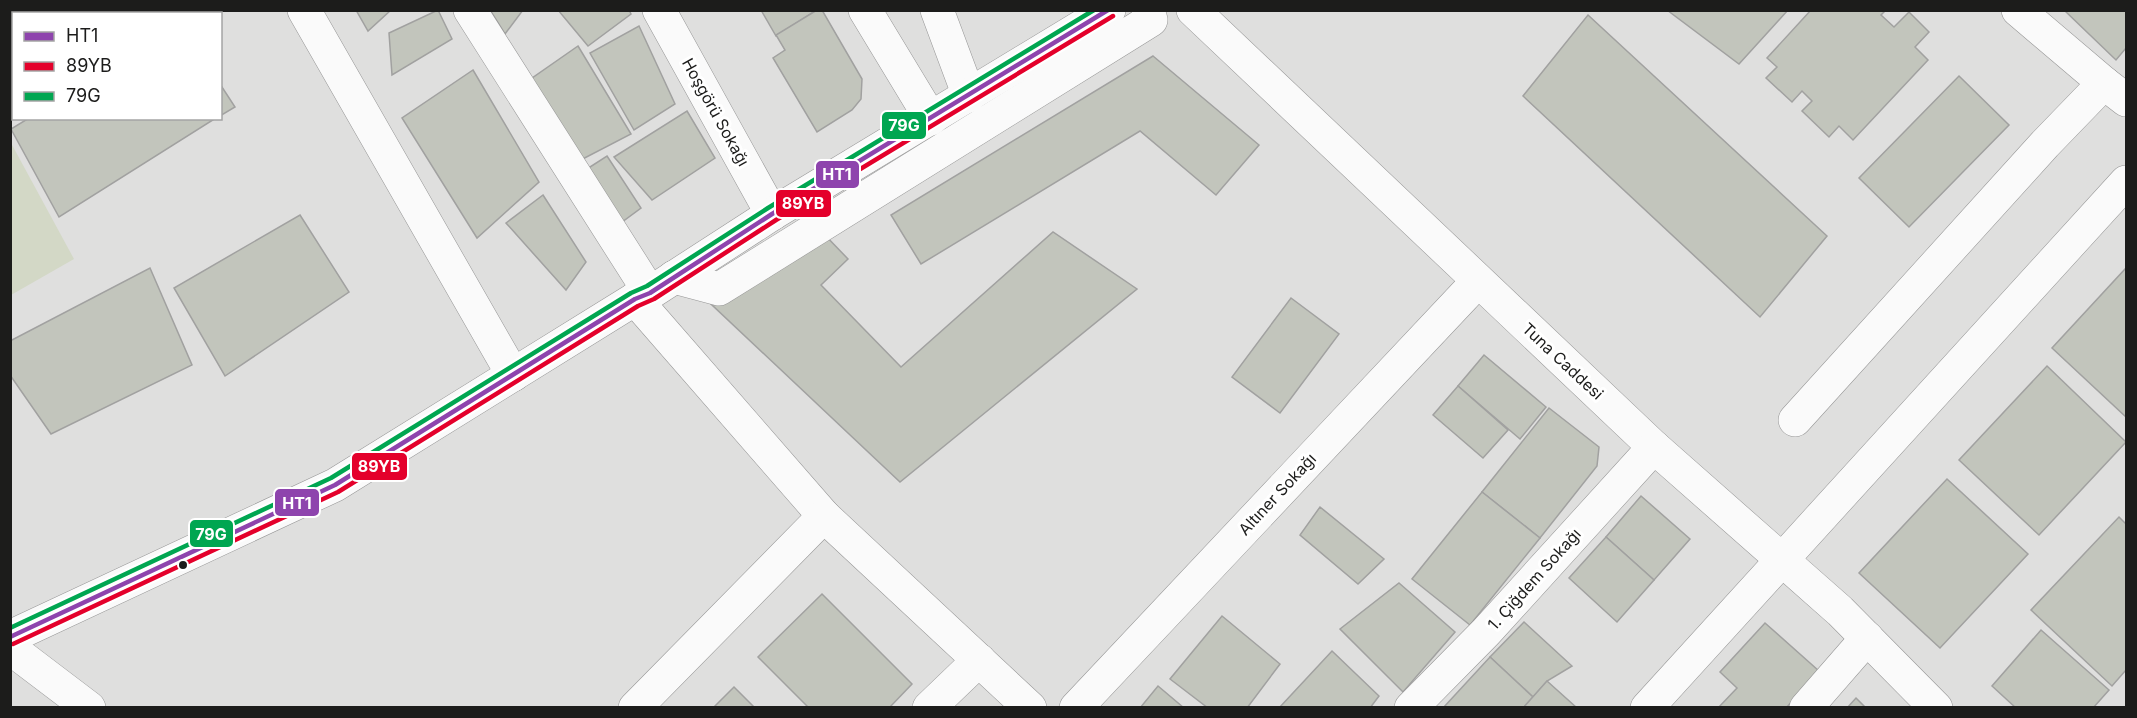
<svg xmlns="http://www.w3.org/2000/svg" width="2137" height="718" font-family="Inter,sans-serif">
  <rect width="100%" height="100%" fill="#dfdfde"/>
  <!-- green -->
  <polygon fill="#d3d8c6" points="11,143 74,259 11,295 10,295"/>
  <!-- building -->
  <g fill="#c2c5bc" stroke="#a1a1a0" stroke-width="1.5">
    <polygon points="10,10 161,10 163,14 14,14 14,67 10,64"/>
    <polygon points="356,10 391,10 368,31"/>
    <polygon points="438,10 452,39 392,75 389,33"/>
    <polygon points="490,10 523,10 505,34"/>
    <polygon points="558,10 629,10 631,14 588,46"/>
    <polygon points="761,10 817,10 776,36"/>
    <polygon points="817,10 822,10 862,79 861,99 852,110 817,132 773,58 785,50 776,35"/>
    <polygon points="1667,10 1788,10 1739,64"/>
    <polygon points="1811,10 1886,10 1881,15 1894,27 1909,12 1929,32 1915,47 1928,60 1853,140 1839,126 1829,137 1802,111 1812,101 1802,91 1792,102 1766,78 1777,67 1767,58"/>
    <polygon points="2064,10 2126,10 2126,48 2116,60"/>
    <polygon points="1588,15 1827,236 1760,317 1523,96"/>
    <polygon points="639,26 675,104 634,130 590,53"/>
    <polygon points="578,46 631,134 575,163 525,83"/>
    <polygon points="1153,56 1259,145 1216,195 1140,131 921,264 891,215"/>
    <polygon points="473,70 539,182 477,238 402,118"/>
    <polygon points="1959,76 2009,125 1909,227 1859,178"/>
    <polygon points="220,84 235,107 220,116"/>
    <polygon points="687,111 715,158 652,200 614,157"/>
    <polygon points="29,118 216,118 59,217 11,129"/>
    <polygon points="607,156 641,208 618,225 576,176"/>
    <polygon points="543,195 586,262 566,290 506,223"/>
    <polygon points="300,215 349,292 225,376 174,288"/>
    <polygon points="822,232 848,259 821,285 901,367 1053,232 1137,289 900,482 711,304"/>
    <polygon points="150,268 192,365 51,434 10,375 10,341"/>
    <polygon points="2126,268 2126,417 2052,348"/>
    <polygon points="1291,298 1339,334 1280,413 1232,377"/>
    <polygon points="1484,355 1546,407 1520,439 1458,386"/>
    <polygon points="2047,366 2126,442 2039,535 1959,460"/>
    <polygon points="1458,386 1508,430 1483,458 1433,415"/>
    <polygon points="1549,408 1599,447 1597,466 1540,538 1482,492"/>
    <polygon points="1947,479 2028,554 1940,648 1859,573"/>
    <polygon points="1482,492 1540,538 1470,625 1412,579"/>
    <polygon points="1641,496 1690,539 1654,580 1606,537"/>
    <polygon points="1320,507 1384,559 1358,584 1300,535"/>
    <polygon points="2119,517 2126,524 2126,670 2112,686 2031,610"/>
    <polygon points="1606,537 1654,580 1617,622 1569,578"/>
    <polygon points="1399,583 1455,632 1403,692 1340,629"/>
    <polygon points="822,594 912,684 889,708 809,708 758,657"/>
    <polygon points="1222,616 1280,664 1247,708 1208,708 1170,679"/>
    <polygon points="1524,622 1572,666 1547,681 1533,697 1490,657"/>
    <polygon points="1765,623 1819,671 1786,708 1718,708 1737,688 1720,672"/>
    <polygon points="2041,630 2109,690 2093,708 2016,708 1992,686"/>
    <polygon points="1332,651 1379,696 1370,708 1279,708"/>
    <polygon points="1490,657 1533,697 1523,708 1443,708"/>
    <polygon points="1547,681 1577,708 1523,708"/>
    <polygon points="1158,686 1184,708 1140,708"/>
    <polygon points="734,687 755,708 713,708"/>
    <polygon points="1856,698 1866,708 1847,708"/>
  </g>
  <g fill="none" stroke-linecap="round" stroke-linejoin="round">
    <defs>
      <g id="minor">
        <polyline points="304,10 513,375"/>
        <polyline points="470,10 650,293"/>
        <polyline points="659,10 772,214"/>
        <polyline points="865,10 931,119"/>
        <polyline points="937,10 969,96"/>
        <polyline points="1193,10 1654,447 1840,611 1936,708"/>
        <polyline points="2018,10 2104,83 2126,100"/>
        <polyline points="674,277 719,289 1151,20 1148,10"/>
        <polyline points="635,299 824,516 1030,708"/>
        <polyline points="1795,420 2045,144 2104,83"/>
        <polyline points="10,648 89,708"/>
        <polyline points="635,708 824,516"/>
        <polyline points="929,708 979,660"/>
        <polyline points="1076,708 1478,281"/>
        <polyline points="1411,708 1486,632 1654,447"/>
        <polyline points="1647,708 2126,182"/>
        <polyline points="1806,708 1867,638"/>
      </g>
      <polyline id="major" points="10,637 335,485 635,299 650,293 772,214 1109,10"/>
    </defs>
    <!-- minor casing -->
    <use href="#minor" stroke="#969696" stroke-width="34"/>
    <!-- major casing -->
    <use href="#major" stroke="#969696" stroke-width="34"/>
    <!-- minor -->
    <use href="#minor" stroke="#fafafa" stroke-width="33"/>
    <!-- major -->
    <use href="#major" stroke="#fafafa" stroke-width="33"/>
    <defs>
      <polyline id="bus-1" points="10,637 335,485 635,299 650,293 772,214 1108,10"/>
      <polyline id="bus-2" points="13,644 338,492 638,306 654,299 776,220 1113,16"/>
      <polyline id="bus-3" points="10,628 331,478 631,293 647,286 768,208 1094,10"/>
    </defs>
    <!-- bus-1 casing -->
    <use href="#bus-1" stroke="#fff" stroke-width="9"/>
    <!-- bus-2 casing -->
    <use href="#bus-2" stroke="#fff" stroke-width="9"/>
    <!-- bus-3 casing -->
    <use href="#bus-3" stroke="#fff" stroke-width="9"/>
    <!-- bus-1 -->
    <use href="#bus-1" stroke="#8e44ad" stroke-width="4.5"/>
    <!-- bus-2 -->
    <use href="#bus-2" stroke="#e4002b" stroke-width="4.5"/>
    <!-- bus-3 -->
    <use href="#bus-3" stroke="#00a651" stroke-width="4.5"/>
  </g>
  <!-- markers -->
  <circle fill="#1c1c1b" stroke="#fff" stroke-width="2" cx="183" cy="565" r="5"/>
  <g text-anchor="middle" dominant-baseline="central" stroke-width="6" stroke-linejoin="round" paint-order="stroke">
    <!-- street labels -->
    <g font-size="16" fill="#1c1c1b" stroke="#fff">
      <text transform="translate(716 112) rotate(61)">Hoşgörü Sokağı</text>
      <text transform="translate(1563 361) rotate(43)">Tuna Caddesi</text>
      <text transform="translate(1277 494) rotate(-47)">Altıner Sokağı</text>
      <text transform="translate(1534 579) rotate(-48)">1. Çiğdem Sokağı</text>
    </g>
  </g>
  <g stroke="#fff" stroke-width="2">
    <rect x="881" y="111" width="46" height="29" rx="6" fill="#00a651"/>
    <rect x="815" y="160" width="45" height="29" rx="6" fill="#8e44ad"/>
    <rect x="775" y="189" width="57" height="29" rx="6" fill="#e4002b"/>
    <rect x="351" y="452" width="57" height="29" rx="6" fill="#e4002b"/>
    <rect x="274" y="488" width="46" height="29" rx="6" fill="#8e44ad"/>
    <rect x="189" y="519" width="45" height="29" rx="6" fill="#00a651"/>
  </g>
  <g font-size="16" text-anchor="middle" font-weight="bold" fill="#fff">
    <text x="904" y="131">79G</text>
    <text x="837" y="180">HT1</text>
    <text x="803" y="209">89YB</text>
    <text x="379" y="472">89YB</text>
    <text x="297" y="509">HT1</text>
    <text x="211" y="540">79G</text>
  </g>
  <!-- border -->
  <rect width="2137" height="718" fill="none" stroke="#1c1c1b" stroke-width="24"/>
  <!-- legend -->
  <rect x="12" y="12" width="210" height="108" fill="#ffffff" stroke="#a4a4a4" stroke-width="1.5"/>
  <rect x="24" y="32" width="30" height="9" fill="#8e44ad" stroke="#a4a4a4" stroke-width="1.5"/>
  <text x="66" y="42" font-size="18" fill="#1c1c1b">HT1</text>
  <rect x="24" y="62" width="30" height="9" fill="#e4002b" stroke="#a4a4a4" stroke-width="1.5"/>
  <text x="66" y="72" font-size="18" fill="#1c1c1b">89YB</text>
  <rect x="24" y="92" width="30" height="9" fill="#00a651" stroke="#a4a4a4" stroke-width="1.5"/>
  <text x="66" y="102" font-size="18" fill="#1c1c1b">79G</text>
</svg>
